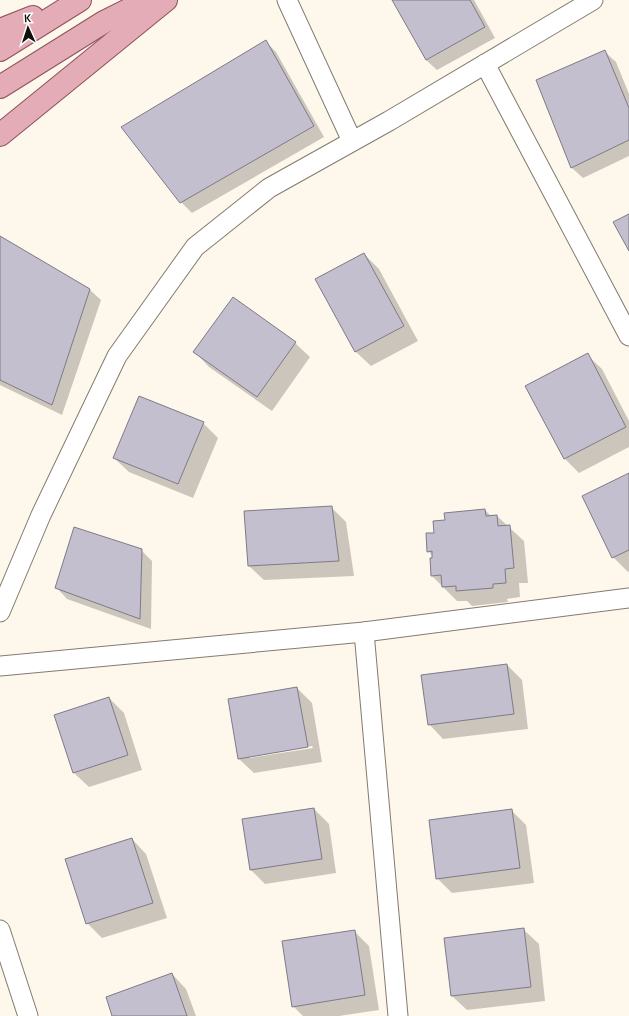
<svg xmlns="http://www.w3.org/2000/svg" width="629" height="1016" font-family="Cabin,sans-serif">
  <rect width="100%" height="100%" fill="#fef7eb"/>
  <!-- shadow -->
  <g fill="#0003" fill-rule="evenodd">
    <polygon points="393,0 474,0 495,38 437,70 426,60"/>
    <polygon points="265,41 276,52 324,137 192,213 181,202"/>
    <polygon points="605,52 616,62 629,94 629,156 583,178 572,168 537,81"/>
    <polygon points="0,237 90,290 101,300 62,415 0,385"/>
    <polygon points="364,254 379,269 418,341 371,366 356,352 317,280"/>
    <polygon points="295,343 310,357 272,411 209,367 195,352"/>
    <polygon points="587,355 602,369 629,421 629,447 579,473 565,459"/>
    <polygon points="203,423 218,438 193,498 129,472 114,458"/>
    <polygon points="629,474 629,571 628,572 613,557"/>
    <polygon points="331,507 346,522 354,576 264,580 249,566"/>
    <polygon points="485,510 491,516 497,516 524,541 528,583 519,583 520,597 507,599 508,602 472,606 467,601 457,601 432,576 433,556 428,551 435,533 446,520"/>
    <polygon points="141,550 152,561 151,629 67,599 57,588"/>
    <polygon points="507,665 522,680 528,729 443,739 429,724"/>
    <path d="M297,688L312,703L322,762L254,773L239,759ZM312,746L313,748L250,758V756Z"/>
    <polygon points="109,698 124,713 142,770 89,787 74,773"/>
    <polygon points="314,809 329,824 336,873 265,884 251,870"/>
    <polygon points="511,810 526,825 534,883 452,893 437,878"/>
    <polygon points="132,839 146,854 167,918 102,938 87,923"/>
    <polygon points="524,930 539,944 545,1001 467,1010 452,996"/>
    <polygon points="354,931 369,946 379,1010 339,1016 303,1016 293,1006"/>
    <polygon points="172,974 186,989 196,1016 113,1016"/>
  </g>
  <!-- building -->
  <g fill="#c3bfce" stroke="#7e7a88">
    <polygon points="392,0 470,0 485,27 426,60"/>
    <polygon points="266,40 314,126 180,203 121,127"/>
    <polygon points="605,50 629,108 629,140 571,168 536,80"/>
    <polygon points="629,214 629,251 613,222"/>
    <polygon points="0,236 90,289 52,405 0,380"/>
    <polygon points="364,253 404,326 355,352 315,279"/>
    <polygon points="233,297 296,342 257,397 193,352"/>
    <polygon points="588,353 626,427 564,459 525,386"/>
    <polygon points="139,396 204,422 178,484 113,458"/>
    <polygon points="629,473 629,550 612,558 582,496"/>
    <polygon points="332,506 339,561 248,566 244,511"/>
    <polygon points="485,509 486,516 497,515 498,526 510,525 514,568 505,569 506,583 493,584 493,588 456,591 456,586 442,587 441,575 431,576 430,558 432,558 432,551 427,552 426,533 434,533 433,521 445,520 444,513"/>
    <polygon points="74,527 142,549 140,619 55,588"/>
    <polygon points="507,664 514,714 428,725 421,675"/>
    <polygon points="297,687 308,747 238,759 228,699"/>
    <polygon points="109,697 128,755 73,773 54,715"/>
    <polygon points="314,808 322,859 250,870 242,819"/>
    <polygon points="512,809 520,868 436,879 429,820"/>
    <polygon points="132,838 153,903 86,924 65,859"/>
    <polygon points="524,928 531,987 451,996 444,938"/>
    <polygon points="355,930 365,995 292,1007 282,941"/>
    <polygon points="172,973 187,1016 112,1016 106,997"/>
  </g>
  <g fill="none" stroke-linecap="round" stroke-linejoin="round">
    <defs>
      <g id="minor">
        <polyline points="287,0 352,141"/>
        <polyline points="485,64 629,336"/>
        <polyline points="0,612 41,515 117,356 195,247 269,188 389,121 593,0"/>
        <polyline points="364,632 398,1016"/>
        <polyline points="0,666 364,632 629,598"/>
        <polyline points="0,930 28,1016"/>
      </g>
      <g id="primary">
        <polyline points="0,30 33,17"/>
        <polyline points="0,50 80,0"/>
        <polyline points="0,87 104,22 148,0"/>
        <polyline points="0,135 166,0"/>
      </g>
    </defs>
    <!-- minor casing -->
    <use href="#minor" stroke="#837b6f" stroke-width="21"/>
    <!-- primary casing -->
    <use href="#primary" stroke="#8e515b" stroke-width="24"/>
    <!-- minor -->
    <use href="#minor" stroke="#fff" stroke-width="19"/>
    <!-- primary -->
    <use href="#primary" stroke="#e4acb6" stroke-width="22"/>
  </g>
  <!-- north arrow -->
  <g transform="translate(28 28) rotate(357)" stroke="#ffffff" stroke-width="3" paint-order="stroke">
  <path d="M0-3L7 15L0 10L-7 15Z" fill="#110f0a"/>
  <text y="-6" font-size="11" font-weight="bold" text-anchor="middle" fill="#110f0a">K</text>
  </g>
</svg>
